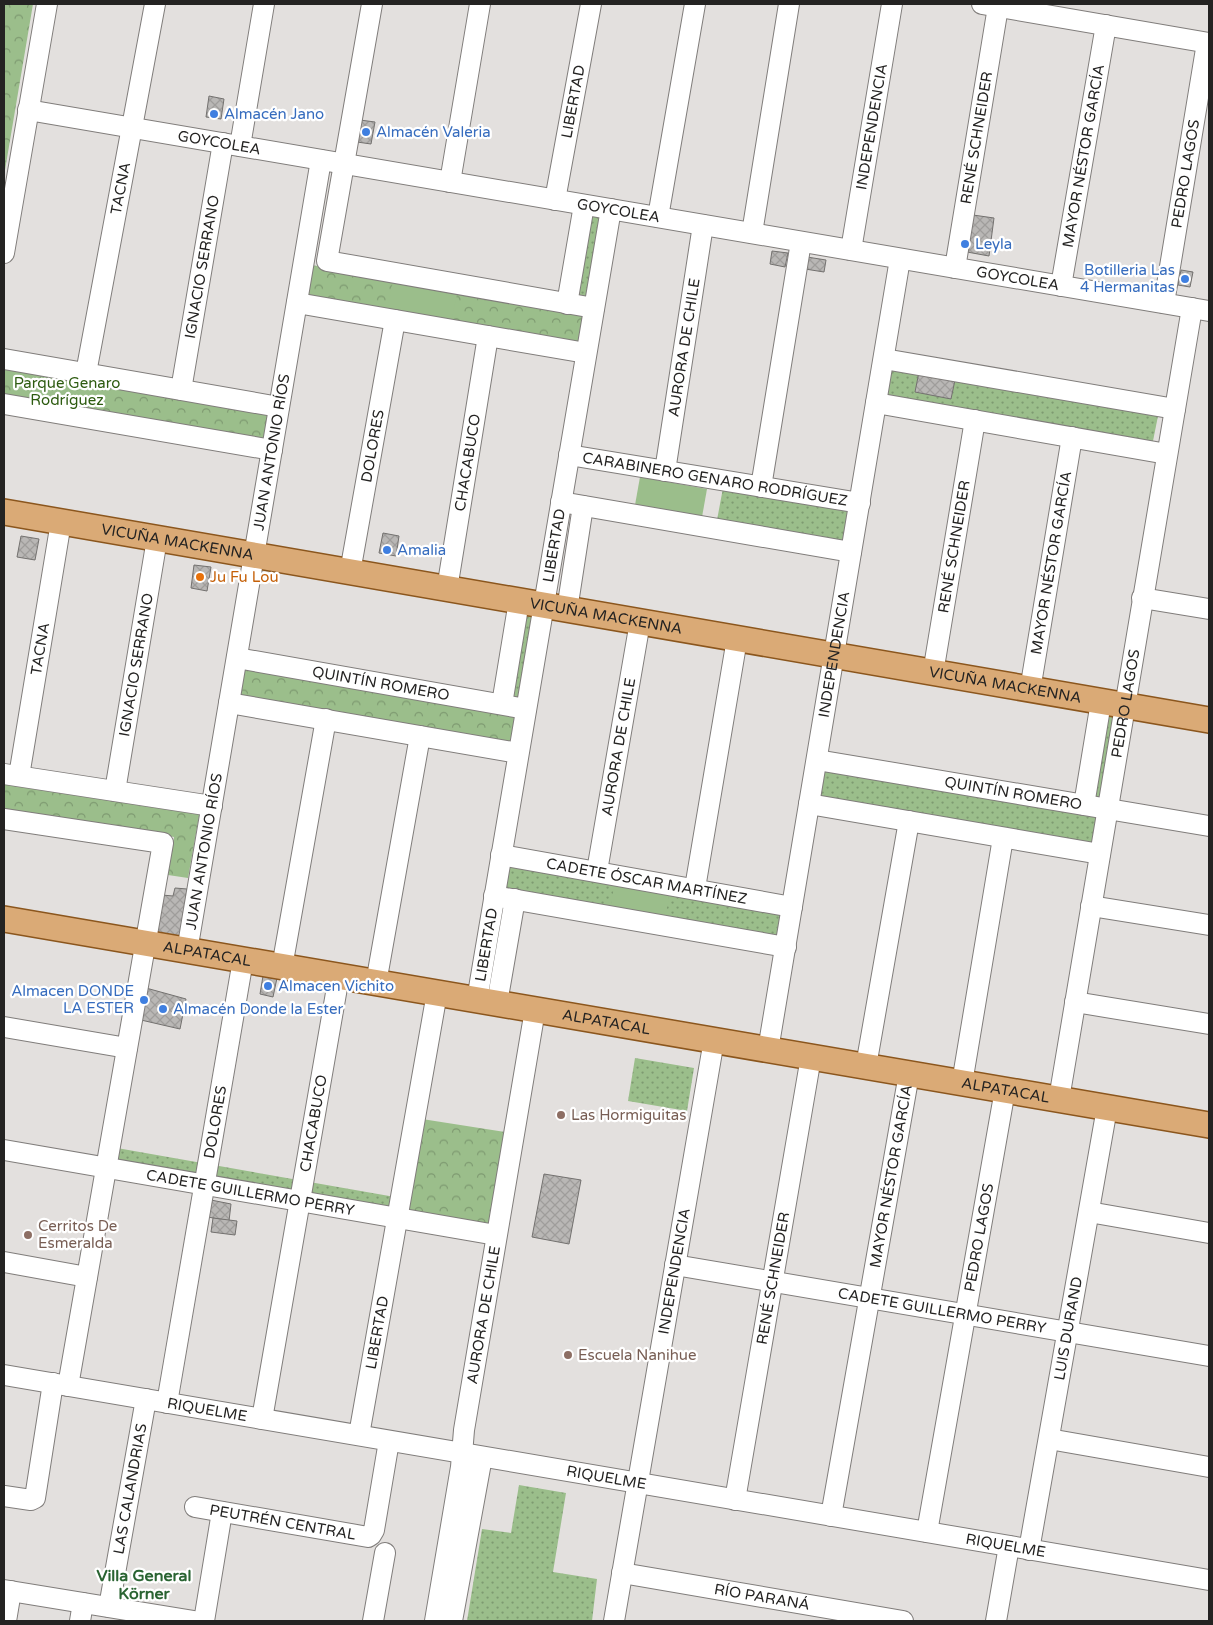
<svg xmlns="http://www.w3.org/2000/svg" width="1213" height="1625" font-family="'Varela Round',sans-serif">
  <defs>
    <pattern id="grass-dots" width="8" height="8" patternUnits="userSpaceOnUse" patternTransform="scale(1.25)"><rect width="8" height="8" fill="#9bbe8b"/><path d="M2 2h.1M6 6h.1" fill="none" stroke="#7e9a71" stroke-width="1.8" stroke-linecap="round"/></pattern>
    <pattern id="park-crowns" width="20" height="18" patternUnits="userSpaceOnUse" patternTransform="scale(1.25)"><rect width="20" height="18" fill="#9bbe8b"/><path d="M2 6a3 3 0 1 1 6 0M12 15a3 3 0 1 1 6 0" fill="none" stroke="#7e9a71"/></pattern>
    <pattern id="building-cross-hatch" width="8" height="8" patternUnits="userSpaceOnUse" patternTransform="scale(1.25)"><rect width="8" height="8" fill="#b9b7b5"/><path d="M0 0l8 8M0 8l8-8" fill="none" stroke="#9f9d9b"/></pattern>
  </defs>
  <rect width="100%" height="100%" fill="#e3e0de"/>
  <!-- grass -->
  <g fill="url(#grass-dots)">
    <polygon points="587,210 607,214 590,302 570,299"/>
    <polygon points="893,362 1159,411 1152,446 886,397"/>
    <polygon points="723,488 849,511 844,541 717,520"/>
    <polygon points="522,610 539,613 523,703 507,701"/>
    <polygon points="1104,713 1118,715 1104,804 1090,802"/>
    <polygon points="824,766 1098,814 1092,848 818,798"/>
    <polygon points="505,861 781,911 776,941 500,892"/>
    <polygon points="635,1058 694,1068 687,1111 628,1101"/>
    <polygon points="117,1148 395,1197 394,1214 110,1164"/>
    <polygon points="519,1485 566,1493 553,1572 597,1579 592,1621 467,1621 482,1529 511,1533"/>
  </g>
  <!-- park -->
  <g fill="url(#park-crowns)">
    <polygon points="4,4 33,4 4,176"/>
    <polygon points="306,264 586,313 579,346 301,298"/>
    <polygon points="4,363 270,409 265,443 4,398"/>
    <polygon points="239,665 516,713 509,746 233,698"/>
    <polygon points="4,782 200,811 188,878 168,875 174,837 4,811"/>
    <polygon points="422,1119 505,1132 489,1226 406,1212"/>
  </g>
  <!-- pitch -->
  <g fill="#9bbe8b">
    <polygon points="393,281 457,294 451,322 387,311"/>
    <polygon points="640,477 707,489 702,517 635,505"/>
    <polygon points="615,882 670,891 665,919 610,909"/>
  </g>
  <!-- building -->
  <g fill="url(#building-cross-hatch)" stroke="#73716f">
    <polygon points="209,96 224,99 221,119 206,117"/>
    <polygon points="360,120 375,122 371,144 357,142"/>
    <polygon points="973,215 994,218 989,256 967,252"/>
    <polygon points="772,251 788,253 785,267 770,264"/>
    <polygon points="807,257 826,260 824,272 805,269"/>
    <polygon points="1181,270 1193,272 1190,287 1178,285"/>
    <polygon points="919,372 955,380 951,399 915,392"/>
    <polygon points="383,533 399,536 396,556 379,553"/>
    <polygon points="21,536 39,539 35,560 17,557"/>
    <polygon points="194,565 211,567 207,591 191,588"/>
    <polygon points="175,888 187,889 180,937 155,932 162,895 173,896"/>
    <polygon points="263,976 277,978 273,997 260,994"/>
    <polygon points="146,988 186,999 180,1029 141,1020"/>
    <polygon points="544,1174 581,1180 569,1244 532,1237"/>
    <polygon points="211,1200 231,1204 229,1221 208,1217"/>
    <polygon points="213,1218 237,1221 235,1235 211,1232"/>
  </g>
  <g fill="none" stroke-linecap="round" stroke-linejoin="round">
    <defs>
      <g id="minor">
        <polyline points="372,4 327,261 594,308"/>
        <polyline points="982,4 1209,43"/>
        <path id="s1" d="M28,110L1209,311"/>
        <polyline points="240,146 264,4"/>
        <polyline points="450,182 480,4"/>
        <path id="s2" d="M555,200L591,4"/>
        <polyline points="658,217 695,4"/>
        <polyline points="752,233 789,4"/>
        <path id="s3" d="M851,250L892,4"/>
        <polyline points="4,253 47,4"/>
        <path id="s4" d="M955,268L998,7"/>
        <path id="s5" d="M1061,286L1106,25"/>
        <polyline points="297,303 586,353"/>
        <path id="s6" d="M1164,303L1207,43"/>
        <polyline points="567,304 584,205"/>
        <polyline points="4,359 279,407"/>
        <polyline points="884,359 1175,409"/>
        <path id="s7" d="M86,373L155,4"/>
        <path id="s8" d="M181,390L223,143"/>
        <polyline points="876,403 1167,454"/>
        <polyline points="4,404 272,450"/>
        <path id="s9" d="M569,455L860,503"/>
        <path id="s10" d="M665,471L703,225"/>
        <polyline points="761,487 801,242"/>
        <polyline points="561,502 851,552"/>
        <path id="s11" d="M350,572L395,320"/>
        <path id="s12" d="M447,589L488,336"/>
        <polyline points="1142,598 1209,609"/>
        <polyline points="567,610 583,506"/>
        <path id="s13" d="M237,658L526,709"/>
        <path id="s14" d="M933,673L975,420"/>
        <path id="s15" d="M1030,690L1072,437"/>
        <polyline points="229,703 518,753"/>
        <polyline points="502,704 519,601"/>
        <path id="s16" d="M817,760L1209,826"/>
        <polyline points="4,774 212,806"/>
        <path id="s17" d="M19,776L61,522"/>
        <path id="s18" d="M115,791L157,539"/>
        <polyline points="809,804 1100,854"/>
        <polyline points="1084,805 1101,702"/>
        <polyline points="4,819 163,843 68,1386"/>
        <path id="s19" d="M501,855L792,907"/>
        <path id="s20" d="M597,871L640,622"/>
        <polyline points="695,888 737,639"/>
        <polyline points="494,896 786,947"/>
        <polyline points="1091,906 1209,925"/>
        <path id="s21" d="M187,951L321,160"/>
        <polyline points="282,967 326,719"/>
        <polyline points="376,983 420,736"/>
        <path id="s22" d="M477,1000L611,209"/>
        <polyline points="1075,1002 1209,1024"/>
        <polyline points="497,1003 515,899"/>
        <polyline points="4,1027 127,1048"/>
        <path id="s23" d="M768,1050L900,259"/>
        <polyline points="866,1066 909,821"/>
        <polyline points="962,1083 1003,838"/>
        <path id="s24" d="M1059,1099L1192,308"/>
        <path id="s25" d="M4,1150L496,1235"/>
        <polyline points="1089,1212 1209,1233"/>
        <polyline points="4,1262 87,1277"/>
        <path id="s26" d="M675,1265L1209,1356"/>
        <path id="s27" d="M4,1375L1209,1580"/>
        <path id="s28" d="M167,1403L243,960"/>
        <path id="s29" d="M262,1419L339,976"/>
        <path id="s30" d="M359,1435L437,993"/>
        <polyline points="1049,1439 1209,1467"/>
        <polyline points="4,1496 31,1500 35,1498 53,1383"/>
        <path id="s31" d="M735,1500L811,1057"/>
        <path id="s32" d="M195,1507L368,1537L371,1535L374,1530L389,1441"/>
        <path id="s33" d="M831,1516L909,1074"/>
        <path id="s34" d="M927,1532L1005,1090"/>
        <path id="s35" d="M1029,1550L1107,1108"/>
        <path id="s36" d="M622,1573L903,1621"/>
        <polyline points="4,1590 194,1621"/>
        <path id="s37" d="M109,1607L146,1399"/>
        <polyline points="6,1621 11,1591"/>
        <polyline points="80,1621 83,1603"/>
        <polyline points="204,1621 222,1512"/>
        <polyline points="373,1621 385,1553"/>
        <path id="s38" d="M435,1621L461,1467L464,1430L535,1010"/>
        <polyline points="452,1621 482,1457"/>
        <path id="s39" d="M614,1621L714,1040"/>
        <polyline points="996,1621 1009,1546"/>
      </g>
      <g id="major">
        <path id="s40" d="M4,512L1209,720"/>
        <path id="s41" d="M4,919L1209,1125"/>
      </g>
    </defs>
    <!-- minor casing -->
    <use href="#minor" stroke="#807d7b" stroke-width="22"/>
    <!-- major casing -->
    <use href="#major" stroke="#8b561d" stroke-width="28"/>
    <!-- minor -->
    <use href="#minor" stroke="#fff" stroke-width="20"/>
    <!-- major -->
    <use href="#major" stroke="#daaa76" stroke-width="25"/>
  </g>
  <!-- markers -->
  <g fill="#3f7fe0" stroke="#fff" stroke-width="2">
    <circle cx="214" cy="114" r="5"/>
    <circle cx="366" cy="132" r="5"/>
    <circle cx="965" cy="244" r="5"/>
    <circle cx="1185" cy="279" r="5"/>
    <circle cx="387" cy="550" r="5"/>
    <circle cx="268" cy="986" r="5"/>
    <circle cx="144" cy="1000" r="5"/>
    <circle cx="163" cy="1009" r="5"/>
  </g>
  <circle fill="#e8710a" stroke="#fff" stroke-width="2" cx="200" cy="577" r="5"/>
  <g fill="#8d6e63" stroke="#fff" stroke-width="2">
    <circle cx="561" cy="1115" r="5"/>
    <circle cx="28" cy="1235" r="5"/>
    <circle cx="568" cy="1355" r="5"/>
  </g>
  <g text-anchor="middle" dominant-baseline="central" stroke-width="4.5" stroke-linejoin="round" paint-order="stroke">
    <!-- street labels -->
    <g font-size="15" fill="#242322" stroke="#fff">
      <text stroke="none"><textPath href="#s2" startOffset="100">LIBERTAD</textPath></text>
      <text stroke="none"><textPath href="#s3" startOffset="125">INDEPENDENCIA</textPath></text>
      <text stroke="none"><textPath href="#s4" startOffset="132">RENÉ SCHNEIDER</textPath></text>
      <text stroke="none"><textPath href="#s1" startOffset="194">GOYCOLEA</textPath></text>
      <text stroke="none"><textPath href="#s5" startOffset="132">MAYOR NÉSTOR GARCÍA</textPath></text>
      <text stroke="none"><textPath href="#s6" startOffset="131">PEDRO LAGOS</textPath></text>
      <text stroke="none"><textPath href="#s7" startOffset="188">TACNA</textPath></text>
      <text stroke="none"><textPath href="#s1" startOffset="599">GOYCOLEA</textPath></text>
      <text stroke="none"><textPath href="#s8" startOffset="125">IGNACIO SERRANO</textPath></text>
      <text stroke="none"><textPath href="#s1" startOffset="1004">GOYCOLEA</textPath></text>
      <text stroke="none"><textPath href="#s10" startOffset="125">AURORA DE CHILE</textPath></text>
      <text stroke="none"><textPath href="#s11" startOffset="128">DOLORES</textPath></text>
      <text stroke="none"><textPath href="#s21" startOffset="506">JUAN ANTONIO RÍOS</textPath></text>
      <text stroke="none"><textPath href="#s12" startOffset="128">CHACABUCO</textPath></text>
      <text stroke="none"><textPath href="#s9" startOffset="148">CARABINERO GENARO RODRÍGUEZ</textPath></text>
      <text stroke="none"><textPath href="#s40" startOffset="176">VICUÑA MACKENNA</textPath></text>
      <text stroke="none"><textPath href="#s22" startOffset="461">LIBERTAD</textPath></text>
      <text stroke="none"><textPath href="#s14" startOffset="128">RENÉ SCHNEIDER</textPath></text>
      <text stroke="none"><textPath href="#s15" startOffset="129">MAYOR NÉSTOR GARCÍA</textPath></text>
      <text stroke="none"><textPath href="#s40" startOffset="611">VICUÑA MACKENNA</textPath></text>
      <text stroke="none"><textPath href="#s17" startOffset="129">TACNA</textPath></text>
      <text stroke="none"><textPath href="#s23" startOffset="401">INDEPENDENCIA</textPath></text>
      <text stroke="none"><textPath href="#s18" startOffset="128">IGNACIO SERRANO</textPath></text>
      <text stroke="none"><textPath href="#s13" startOffset="146">QUINTÍN ROMERO</textPath></text>
      <text stroke="none"><textPath href="#s40" startOffset="1016">VICUÑA MACKENNA</textPath></text>
      <text stroke="none"><textPath href="#s24" startOffset="401">PEDRO LAGOS</textPath></text>
      <text stroke="none"><textPath href="#s20" startOffset="126">AURORA DE CHILE</textPath></text>
      <text stroke="none"><textPath href="#s16" startOffset="199">QUINTÍN ROMERO</textPath></text>
      <text stroke="none"><textPath href="#s21" startOffset="101">JUAN ANTONIO RÍOS</textPath></text>
      <text stroke="none"><textPath href="#s19" startOffset="148">CADETE ÓSCAR MARTÍNEZ</textPath></text>
      <text stroke="none"><textPath href="#s22" startOffset="56">LIBERTAD</textPath></text>
      <text stroke="none"><textPath href="#s41" startOffset="206">ALPATACAL</textPath></text>
      <text stroke="none"><textPath href="#s41" startOffset="611">ALPATACAL</textPath></text>
      <text stroke="none"><textPath href="#s41" startOffset="1016">ALPATACAL</textPath></text>
      <text stroke="none"><textPath href="#s28" startOffset="285">DOLORES</textPath></text>
      <text stroke="none"><textPath href="#s29" startOffset="300">CHACABUCO</textPath></text>
      <text stroke="none"><textPath href="#s33" startOffset="345">MAYOR NÉSTOR GARCÍA</textPath></text>
      <text stroke="none"><textPath href="#s25" startOffset="250">CADETE GUILLERMO PERRY</textPath></text>
      <text stroke="none"><textPath href="#s34" startOffset="299">PEDRO LAGOS</textPath></text>
      <text stroke="none"><textPath href="#s39" startOffset="355">INDEPENDENCIA</textPath></text>
      <text stroke="none"><textPath href="#s31" startOffset="225">RENÉ SCHNEIDER</textPath></text>
      <text stroke="none"><textPath href="#s26" startOffset="271">CADETE GUILLERMO PERRY</textPath></text>
      <text stroke="none"><textPath href="#s38" startOffset="310">AURORA DE CHILE</textPath></text>
      <text stroke="none"><textPath href="#s35" startOffset="225">LUIS DURAND</textPath></text>
      <text stroke="none"><textPath href="#s30" startOffset="104">LIBERTAD</textPath></text>
      <text stroke="none"><textPath href="#s27" startOffset="206">RIQUELME</textPath></text>
      <text stroke="none"><textPath href="#s27" startOffset="611">RIQUELME</textPath></text>
      <text stroke="none"><textPath href="#s37" startOffset="120">LAS CALANDRIAS</textPath></text>
      <text stroke="none"><textPath href="#s32" startOffset="89">PEUTRÉN CENTRAL</textPath></text>
      <text stroke="none"><textPath href="#s27" startOffset="1016">RIQUELME</textPath></text>
      <text stroke="none"><textPath href="#s36" startOffset="142">RÍO PARANÁ</textPath></text>
    </g>
    <!-- shop labels -->
    <g font-size="15" fill="#366cbe" stroke="#fff" text-anchor="start">
      <text x="224" y="114">Almacén Jano</text>
      <text x="376" y="132">Almacén Valeria</text>
      <text x="975" y="244">Leyla</text>
      <text x="1175" y="270" text-anchor="end">Botilleria Las<tspan x="1175" dy="17">4 Hermanitas</tspan></text>
      <text x="397" y="550">Amalia</text>
      <text x="278" y="986">Almacen Vichito</text>
      <text x="134" y="991" text-anchor="end">Almacen DONDE<tspan x="134" dy="17">LA ESTER</tspan></text>
      <text x="173" y="1009">Almacén Donde la Ester</text>
    </g>
    <!-- park labels -->
    <g font-size="15" fill="#2d5b10" stroke="#fff">
      <text x="67" y="383">Parque Genaro<tspan x="67" dy="17">Rodríguez</tspan></text>
    </g>
    <!-- food labels -->
    <g font-size="15" fill="#c56008" stroke="#fff" text-anchor="start">
      <text x="210" y="577">Ju Fu Lou</text>
    </g>
    <!-- education labels -->
    <g font-size="15" fill="#785e54" stroke="#fff" text-anchor="start">
      <text x="571" y="1115">Las Hormiguitas</text>
      <text x="38" y="1226">Cerritos De<tspan x="38" dy="17">Esmeralda</tspan></text>
      <text x="578" y="1355">Escuela Nanihue</text>
    </g>
    <!-- neighbourhood labels -->
    <g font-size="16" font-weight="bold" fill="#2a6432" stroke="#fff">
      <text x="144" y="1576">Villa General<tspan x="144" dy="18">Körner</tspan></text>
    </g>
  </g>
  <!-- border -->
  <rect width="1213" height="1625" fill="none" stroke="#242322" stroke-width="10"/>
</svg>
